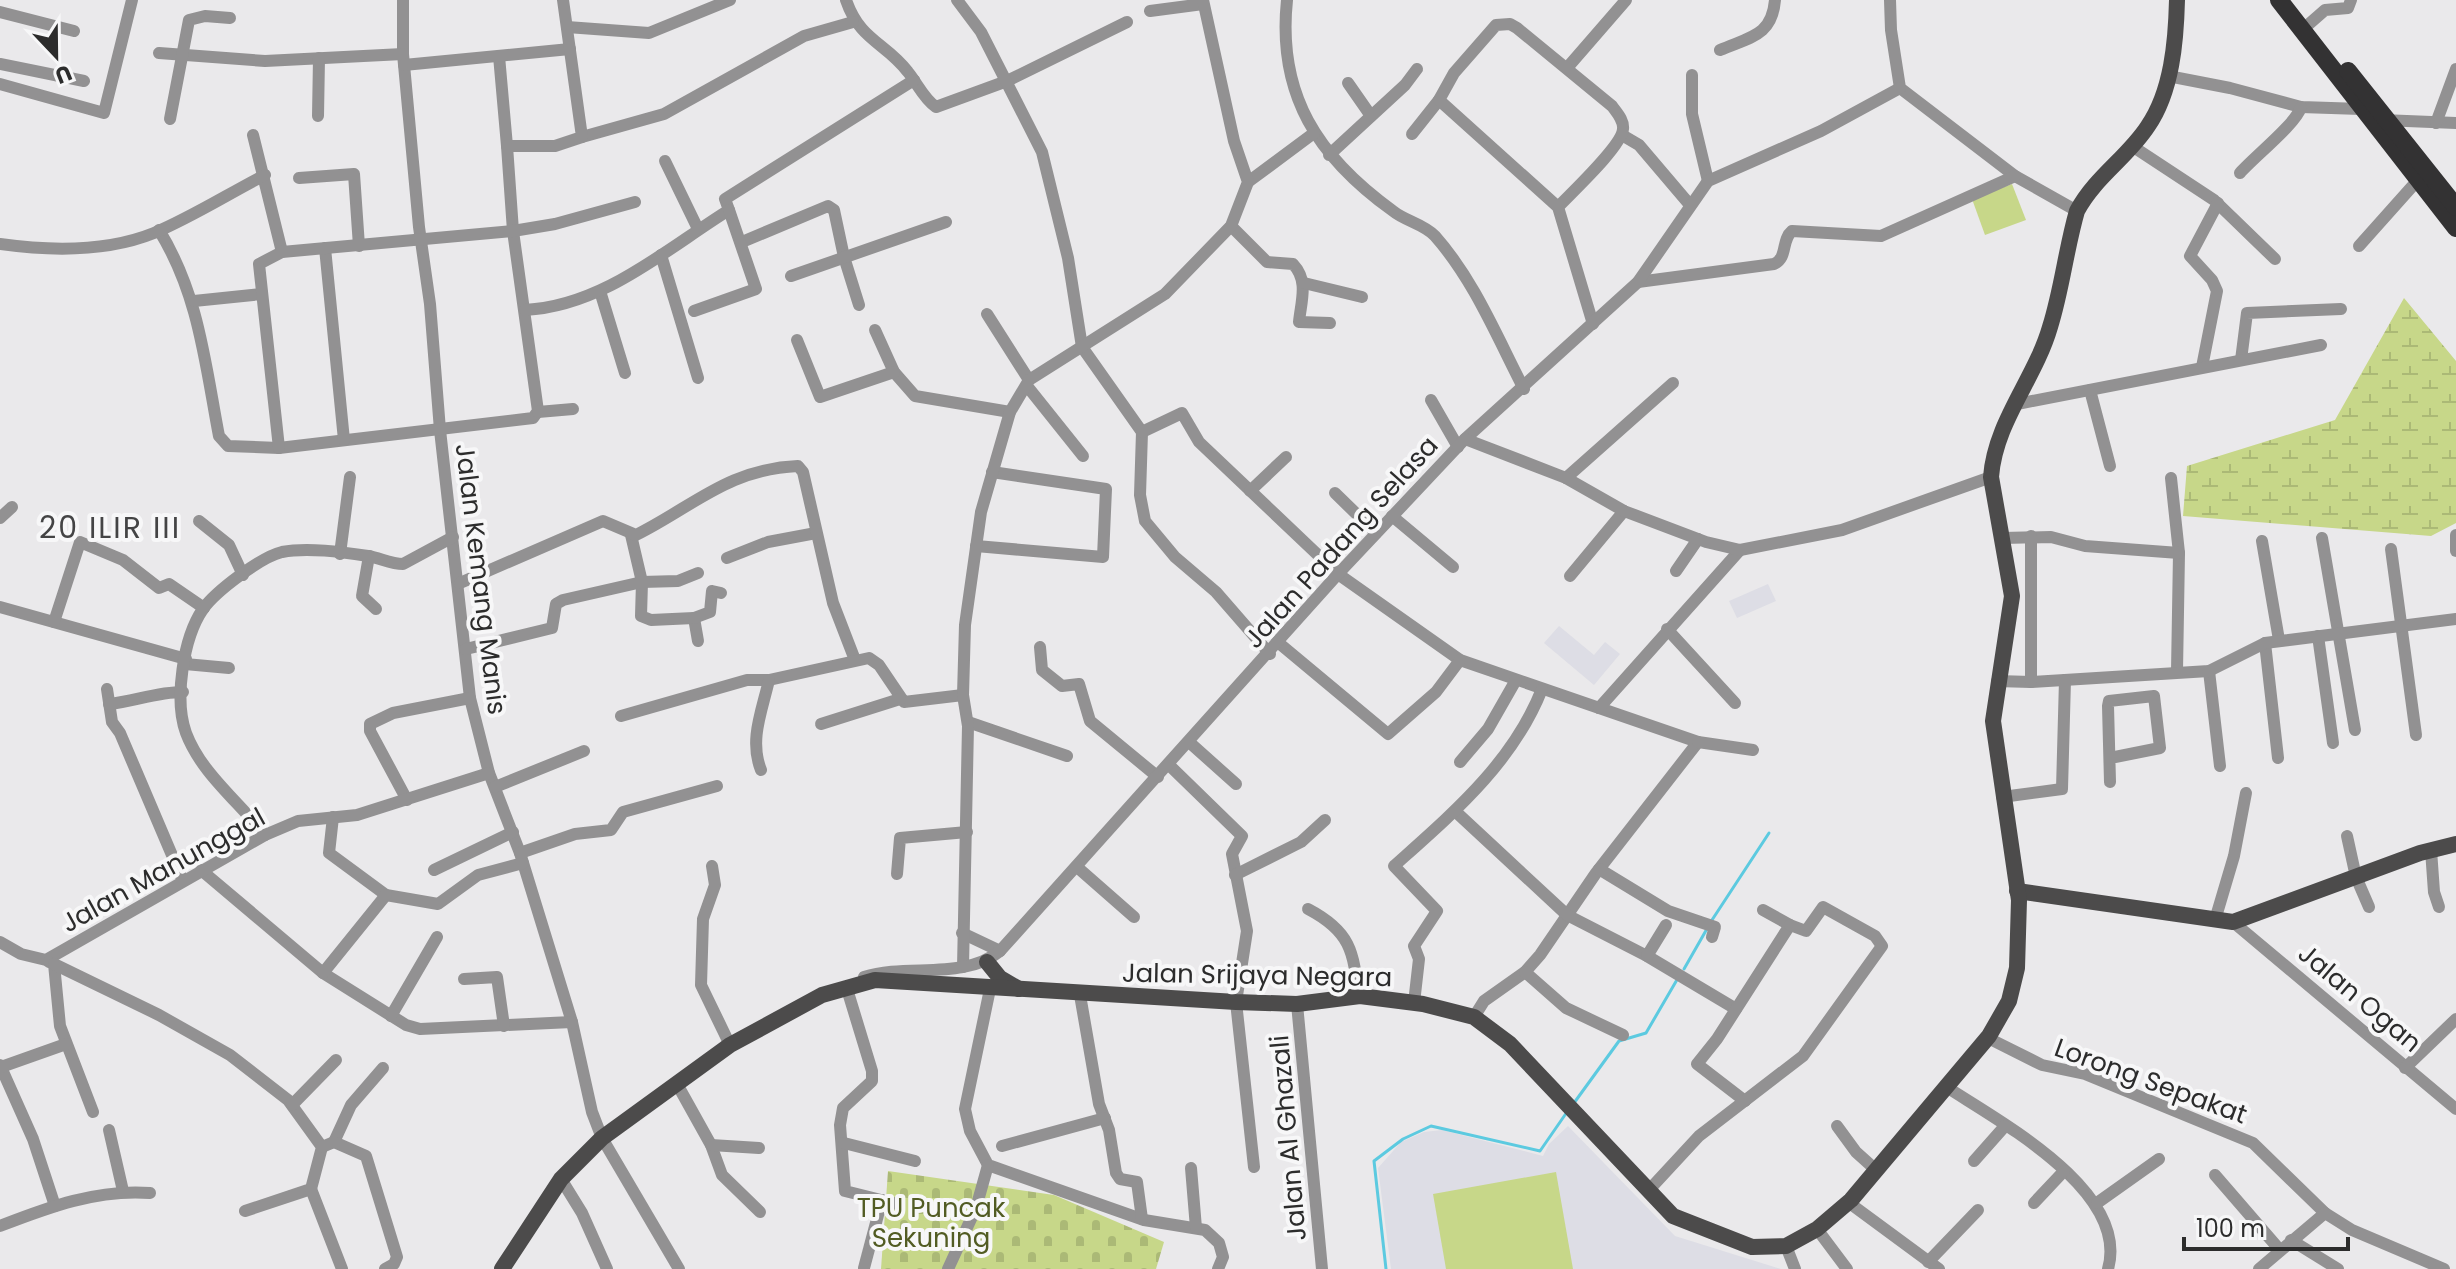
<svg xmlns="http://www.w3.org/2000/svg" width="2456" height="1269" font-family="Poppins,sans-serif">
  <defs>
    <pattern id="wetland-marsh" width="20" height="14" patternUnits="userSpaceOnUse" patternTransform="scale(2)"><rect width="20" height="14" fill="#c7d789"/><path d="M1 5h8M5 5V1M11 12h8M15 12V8" fill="none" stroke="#abb976"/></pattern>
    <pattern id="cemetery-stones" width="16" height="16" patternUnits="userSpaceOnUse" patternTransform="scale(2)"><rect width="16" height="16" fill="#c7d789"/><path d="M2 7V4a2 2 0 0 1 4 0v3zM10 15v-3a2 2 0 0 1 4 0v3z" fill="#abb976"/></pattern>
  </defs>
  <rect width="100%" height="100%" fill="#eae9eb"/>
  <!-- built -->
  <g fill="#dddde5">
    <polygon points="1768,584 1776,601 1737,618 1729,601"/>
    <polygon points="1559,626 1594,655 1605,642 1620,654 1594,685 1544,643"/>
    <polygon points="1568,1126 1675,1236 1781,1269 1391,1269 1378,1168 1401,1142 1424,1132 1442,1130 1543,1156 1549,1144"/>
  </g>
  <!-- wetland -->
  <polygon fill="url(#wetland-marsh)" points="2404,298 2456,361 2456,523 2431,536 2183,516 2187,466 2335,420"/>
  <!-- cemetery -->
  <polygon fill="url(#cemetery-stones)" points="888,1171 1054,1195 1164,1242 1156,1269 881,1269"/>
  <!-- pitch -->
  <g fill="#c7d789">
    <polygon points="2012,184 2026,220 1985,235 1972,199"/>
    <polygon points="1556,1172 1573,1269 1446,1269 1433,1194"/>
  </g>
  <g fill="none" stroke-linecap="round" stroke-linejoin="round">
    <!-- stream -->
    <g stroke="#5ccae0" stroke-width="3">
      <polyline points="1712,920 1769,833"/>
      <polyline points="1684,969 1708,927"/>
      <polyline points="1574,1103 1619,1041 1646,1033 1678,978"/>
      <polyline points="1386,1269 1374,1161 1403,1139 1431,1126 1540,1151 1567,1112"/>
    </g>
    <!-- minor -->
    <g stroke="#929192" stroke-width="12">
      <polyline points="403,0 403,54 419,227 430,304 440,430 470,698 489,773 520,853 572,1022 592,1112 602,1138 679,1269"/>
      <path d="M846,0C860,41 885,42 908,72C917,83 924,99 936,107L1007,81L1127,22"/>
      <polyline points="957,0 981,32 1042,152 1068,258 1082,347 1142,432 1140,495 1145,521 1175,557 1216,592 1270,654"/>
      <path d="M1287,0C1277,95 1318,157 1393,211C1405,221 1424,224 1435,236C1474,280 1497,337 1524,389"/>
      <polyline points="1890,0 1891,30 1900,88 2015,176 2077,211"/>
      <polyline points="1150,11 1203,4"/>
      <polyline points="0,12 74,31"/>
      <polyline points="2309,24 2325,10 2348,8 2351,0"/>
      <polyline points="567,27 649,33 730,0"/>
      <path d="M1720,50C1750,37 1772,36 1775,0"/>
      <polyline points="159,53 265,61 403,54"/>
      <polyline points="499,56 507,146"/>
      <polyline points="0,64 84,81"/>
      <polyline points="404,65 570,49"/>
      <polyline points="1567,68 1626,0"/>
      <polyline points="1692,75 1692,114 1708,181"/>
      <polyline points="2168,76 2230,88 2301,107 2361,109"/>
      <polyline points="1348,83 1371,116"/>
      <polyline points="0,84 104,113 132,0"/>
      <polyline points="318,116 319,58"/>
      <polyline points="170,119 189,20 205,16 230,18"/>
      <polyline points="2382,120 2456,123"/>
      <polyline points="2436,123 2456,69"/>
      <polyline points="1412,134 1439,100"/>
      <polyline points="253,135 282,252"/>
      <polyline points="1622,135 1639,145 1690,205"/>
      <polyline points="582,137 664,114 804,36 853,22"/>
      <polyline points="2132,146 2214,200 2275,259"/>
      <polyline points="1329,155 1405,85 1417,69"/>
      <polyline points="665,161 698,229"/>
      <path d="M2240,173C2255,156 2296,124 2301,107"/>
      <polyline points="299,178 354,174 359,246"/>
      <polyline points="1248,182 1314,133"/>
      <path d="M1558,207C1571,193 1622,146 1623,129C1624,120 1617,113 1612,106L1517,28L1510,24L1496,25L1454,73L1439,100L1558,207L1593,324"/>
      <path d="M1231,226L1267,262L1293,264C1309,281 1301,301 1299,322L1330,323"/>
      <path d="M159,230C199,295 205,363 219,436L228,446L279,448L533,418L538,411L513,231L507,146H555L582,137L563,0"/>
      <polyline points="742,242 828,206 834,210 844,257 859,305"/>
      <path d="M0,244C50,251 107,252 154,233C192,217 228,194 265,175"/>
      <polyline points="2359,246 2417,181"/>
      <polyline points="325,248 344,440"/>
      <polyline points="661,255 698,378"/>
      <polyline points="791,276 946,222"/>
      <path d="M1638,282L1774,264C1788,258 1781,240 1792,231L1881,236L2015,176"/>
      <polyline points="1304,283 1362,297"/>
      <polyline points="600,291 625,373"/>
      <polyline points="194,301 262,294"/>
      <path d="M525,310C603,306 665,250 729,210L725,199L914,80"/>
      <polyline points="694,311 756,289 729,210"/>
      <polyline points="987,314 1029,380"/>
      <polyline points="875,330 894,372 915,396 1010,412"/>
      <polyline points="797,340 820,397 894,372"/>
      <polyline points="2241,360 2247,313 2341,309"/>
      <polyline points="2202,367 2217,291 2212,280 2190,256 2218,203"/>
      <polyline points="1027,386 1083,456"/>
      <polyline points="2090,390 2110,466"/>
      <polyline points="1431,400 1458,447"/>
      <polyline points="2017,404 2321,345"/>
      <polyline points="538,412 573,409"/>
      <polyline points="1142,432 1182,413 1199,442 1338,574 1460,660 1698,742 1596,873 1540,955 1525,972 1484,1001 1474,1017"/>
      <polyline points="1465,439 1638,282 1708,181 1821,131 1900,88"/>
      <polyline points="279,448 259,264 282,252 513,231 555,224 635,202"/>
      <polyline points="1566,478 1673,383"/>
      <polyline points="2171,478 2179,553 2177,671"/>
      <polyline points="1250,491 1286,457"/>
      <polyline points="1335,493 1376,533"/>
      <polyline points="1392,516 1453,567"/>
      <polyline points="0,518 12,507"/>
      <polyline points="199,521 229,545 243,575"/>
      <polyline points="631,535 642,582 641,616 651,620 694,618 698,641"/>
      <polyline points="2456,535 2456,551"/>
      <polyline points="2003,538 2051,537 2085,546 2179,553"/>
      <polyline points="2322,538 2355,730"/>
      <polyline points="2262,541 2279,640"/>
      <polyline points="976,546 1103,557 1106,489 992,472"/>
      <polyline points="2391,549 2416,735"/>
      <polyline points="340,554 350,477"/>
      <polyline points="369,556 362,596 376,609"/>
      <polyline points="727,558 768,542 816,533"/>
      <polyline points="1676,571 1698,539"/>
      <polyline points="1570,576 1624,511"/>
      <path d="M460,583L603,521L636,535C694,506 728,469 798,466L803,472L833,603L855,660"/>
      <polyline points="0,607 186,659"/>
      <polyline points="694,618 710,612 712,591 721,593"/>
      <polyline points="54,622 80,542 123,560 159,588 169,584 204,608"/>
      <polyline points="1667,629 1735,703"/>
      <polyline points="2318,636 2333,743"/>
      <polyline points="2265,643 2278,758"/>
      <polyline points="1280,644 1388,734 1436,692 1460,660"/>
      <polyline points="1040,647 1042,670 1062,686 1079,684 1090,721 1158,777"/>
      <polyline points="466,649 552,628 556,604 563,600 642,582 678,581 698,573"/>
      <polyline points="185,664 229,668"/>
      <polyline points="2209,671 2220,766"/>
      <polyline points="1997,681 2031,682 2209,671 2265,643 2456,619"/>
      <polyline points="2031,682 2031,536"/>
      <polyline points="107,689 112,722 120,733 183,881"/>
      <path d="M109,704C135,701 157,692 183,692"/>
      <polyline points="1599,708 1740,550"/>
      <polyline points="621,716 747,680 769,680 869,658 879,665 904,702 963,695"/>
      <polyline points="968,722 1067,756"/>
      <polyline points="821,724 900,699"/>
      <polyline points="1189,742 1236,784"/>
      <polyline points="1698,742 1753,750"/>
      <polyline points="2110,758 2160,748 2154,696 2109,701 2108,706 2110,782"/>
      <polyline points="1460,762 1488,729 1516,680"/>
      <polyline points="1169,765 1242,836 1232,854 1247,931 1236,1002 1254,1167"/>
      <path d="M761,770C749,740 762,711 769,680"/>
      <polyline points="495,787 584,751"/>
      <polyline points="2002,797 2062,789 2065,680"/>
      <polyline points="407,800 370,731 370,724 393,713 470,698"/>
      <polyline points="1456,812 1567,915 1647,956 1736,1009"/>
      <polyline points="333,817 329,853 386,895 438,904 478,875 523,863"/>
      <path d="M265,835C239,802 201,773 186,733C174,700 183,638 203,609C216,591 261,557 282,552C307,547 342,552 368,556C380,558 391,564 403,564L453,537"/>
      <polyline points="2347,836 2356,877 2369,907"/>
      <polyline points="2431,850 2434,892 2439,907"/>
      <polyline points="520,853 575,834 611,830 623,812 717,786"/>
      <polyline points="712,866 715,885 703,919 701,985 730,1045"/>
      <polyline points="1077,867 1134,917"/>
      <polyline points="1599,869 1668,911 1715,927 1712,937"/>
      <polyline points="201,870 323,973 406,1025 420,1029 572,1022"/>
      <polyline points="434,870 513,832"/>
      <polyline points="897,874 900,838 967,832"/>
      <polyline points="1235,875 1301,842 1325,820"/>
      <path d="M1308,909C1350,931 1354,951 1358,996"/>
      <polyline points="2215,920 2234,856 2246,793"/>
      <polyline points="2233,922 2456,1109"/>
      <polyline points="962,933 1000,951"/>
      <polyline points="0,942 21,954 46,960 265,835 298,821 357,815 489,773"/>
      <polyline points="1647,956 1666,925"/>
      <polyline points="49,962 54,964 60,1026 93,1112"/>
      <polyline points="54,964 159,1015 230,1055 288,1100 322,1147 311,1189 245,1211"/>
      <polyline points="963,967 968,726 963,695 965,625 981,512 1010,412 1029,380 1165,294 1231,226 1248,182 1234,141 1203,0"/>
      <polyline points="1525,972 1566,1008 1623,1035"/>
      <polyline points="323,973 386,895"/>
      <path d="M864,977C908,963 963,981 1000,951L1338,574L1465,439L1566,478L1624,511L1706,542L1740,550L1842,530L1991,477"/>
      <polyline points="464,979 497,977 504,1026"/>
      <polyline points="847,989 872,1071 872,1081 843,1108 840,1125 845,1191 897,1204"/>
      <polyline points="990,989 965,1109 970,1131 988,1165 1144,1220 1205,1230 1219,1243 1223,1257 1218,1269"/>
      <polyline points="1080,995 1099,1104 1109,1130 1116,1173 1120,1179 1137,1182 1142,1219"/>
      <path d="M1414,1003L1419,959L1414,946L1437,911L1394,866C1452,814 1513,763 1542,689"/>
      <polyline points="1297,1004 1322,1269"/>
      <polyline points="391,1016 437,937"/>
      <polyline points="1988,1038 2042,1065 2085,1074 2253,1143 2325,1213"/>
      <polyline points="0,1065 33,1139 55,1206"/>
      <polyline points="1,1067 66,1044"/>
      <polyline points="2405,1068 2456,1019"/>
      <polyline points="677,1084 711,1145 722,1175 760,1212"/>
      <path d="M1945,1086C2000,1122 2130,1191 2108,1269"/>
      <polyline points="1745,1101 1697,1064 1717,1039 1790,925 1763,910"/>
      <polyline points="292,1105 336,1060"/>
      <polyline points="1837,1126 1856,1152 1876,1170"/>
      <polyline points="109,1130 123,1191"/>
      <polyline points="334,1142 351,1105 383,1068"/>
      <polyline points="844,1143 915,1161"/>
      <polyline points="711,1145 759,1148"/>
      <polyline points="1002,1146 1105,1118"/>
      <polyline points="322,1147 334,1142 366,1156 397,1257 394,1264 385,1269"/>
      <polyline points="1974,1161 2005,1126"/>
      <polyline points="1191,1168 1196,1228"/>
      <polyline points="2215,1175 2279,1249"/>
      <polyline points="561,1179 582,1213 607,1269"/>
      <polyline points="311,1189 342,1269"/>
      <polyline points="1649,1190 1699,1136 1803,1056 1882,946 1875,936 1823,907 1806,931 1790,925"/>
      <polyline points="1848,1202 1939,1269"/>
      <polyline points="2034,1203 2064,1171"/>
      <polyline points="2097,1203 2159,1159"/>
      <path d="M0,1226C49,1207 97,1189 150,1193"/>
      <polyline points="1817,1229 1847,1269"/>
      <polyline points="2291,1240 2338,1269"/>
      <polyline points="1786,1246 1795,1269"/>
      <polyline points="1928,1262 1978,1210"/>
      <polyline points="864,1268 882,1200"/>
      <polyline points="948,1269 976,1208 988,1165"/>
      <polyline points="2259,1269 2325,1213 2352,1230 2444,1269"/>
    </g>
    <!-- major -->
    <g stroke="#4c4b4b" stroke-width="16">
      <polyline points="2017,891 2233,922 2420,853 2456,844"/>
      <polyline points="987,962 1000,978 1019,989"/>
      <path d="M502,1269L561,1179L602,1138L730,1045L822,995L875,980L1236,1002L1297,1004L1360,996L1423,1004L1474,1017L1510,1044L1673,1216L1752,1247L1786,1246L1817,1229L1851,1200L1989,1036L2009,1001L2017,968L2019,900L1993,721L2012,596L1991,477C1995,422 2035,379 2050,327C2062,289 2066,249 2077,211C2095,177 2128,157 2148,126C2172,91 2176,41 2177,0"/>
    </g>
    <!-- highway -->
    <g stroke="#333233" stroke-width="18">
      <polyline points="2279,0 2456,228"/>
      <polyline points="2348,71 2456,207"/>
    </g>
  </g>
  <g text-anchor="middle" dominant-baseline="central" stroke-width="8" stroke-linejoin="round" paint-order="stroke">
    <!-- street labels -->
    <g font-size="26" fill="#2c2c2c" stroke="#f7f7f8">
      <text transform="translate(1341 542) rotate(-48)">Jalan Padang Selasa</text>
      <text transform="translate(481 579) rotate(83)">Jalan Kemang Manis</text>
      <text transform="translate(163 870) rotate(-29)">Jalan Manunggal</text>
      <text transform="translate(1257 975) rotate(1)">Jalan Srijaya Negara</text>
      <text transform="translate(2360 998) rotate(40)">Jalan Ogan</text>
      <text transform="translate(2151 1081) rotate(20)">Lorong Sepakat</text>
      <text transform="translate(1288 1138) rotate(-95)">Jalan Al Ghazali</text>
    </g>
    <!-- park labels -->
    <g font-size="26" fill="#525c23" stroke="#f7f7f8">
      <text x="931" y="1208">TPU Puncak<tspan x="931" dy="30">Sekuning</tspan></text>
    </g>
    <!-- quarter labels -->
    <g font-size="30" letter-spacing="2" fill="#444445" stroke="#f7f7f8">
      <text x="110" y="527">20 ILIR III</text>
    </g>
  </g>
  <!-- north arrow -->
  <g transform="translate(56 56) rotate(158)" stroke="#f7f7f8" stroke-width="6" paint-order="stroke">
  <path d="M0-6L14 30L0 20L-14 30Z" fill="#2c2c2c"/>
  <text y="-12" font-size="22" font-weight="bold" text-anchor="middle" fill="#2c2c2c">U</text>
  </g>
  <!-- scale -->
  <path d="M2184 1237v12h164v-12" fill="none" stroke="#2c2c2c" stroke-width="4"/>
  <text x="2196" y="1237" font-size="24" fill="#2c2c2c" stroke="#f7f7f8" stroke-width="6" paint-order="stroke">100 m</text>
</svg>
